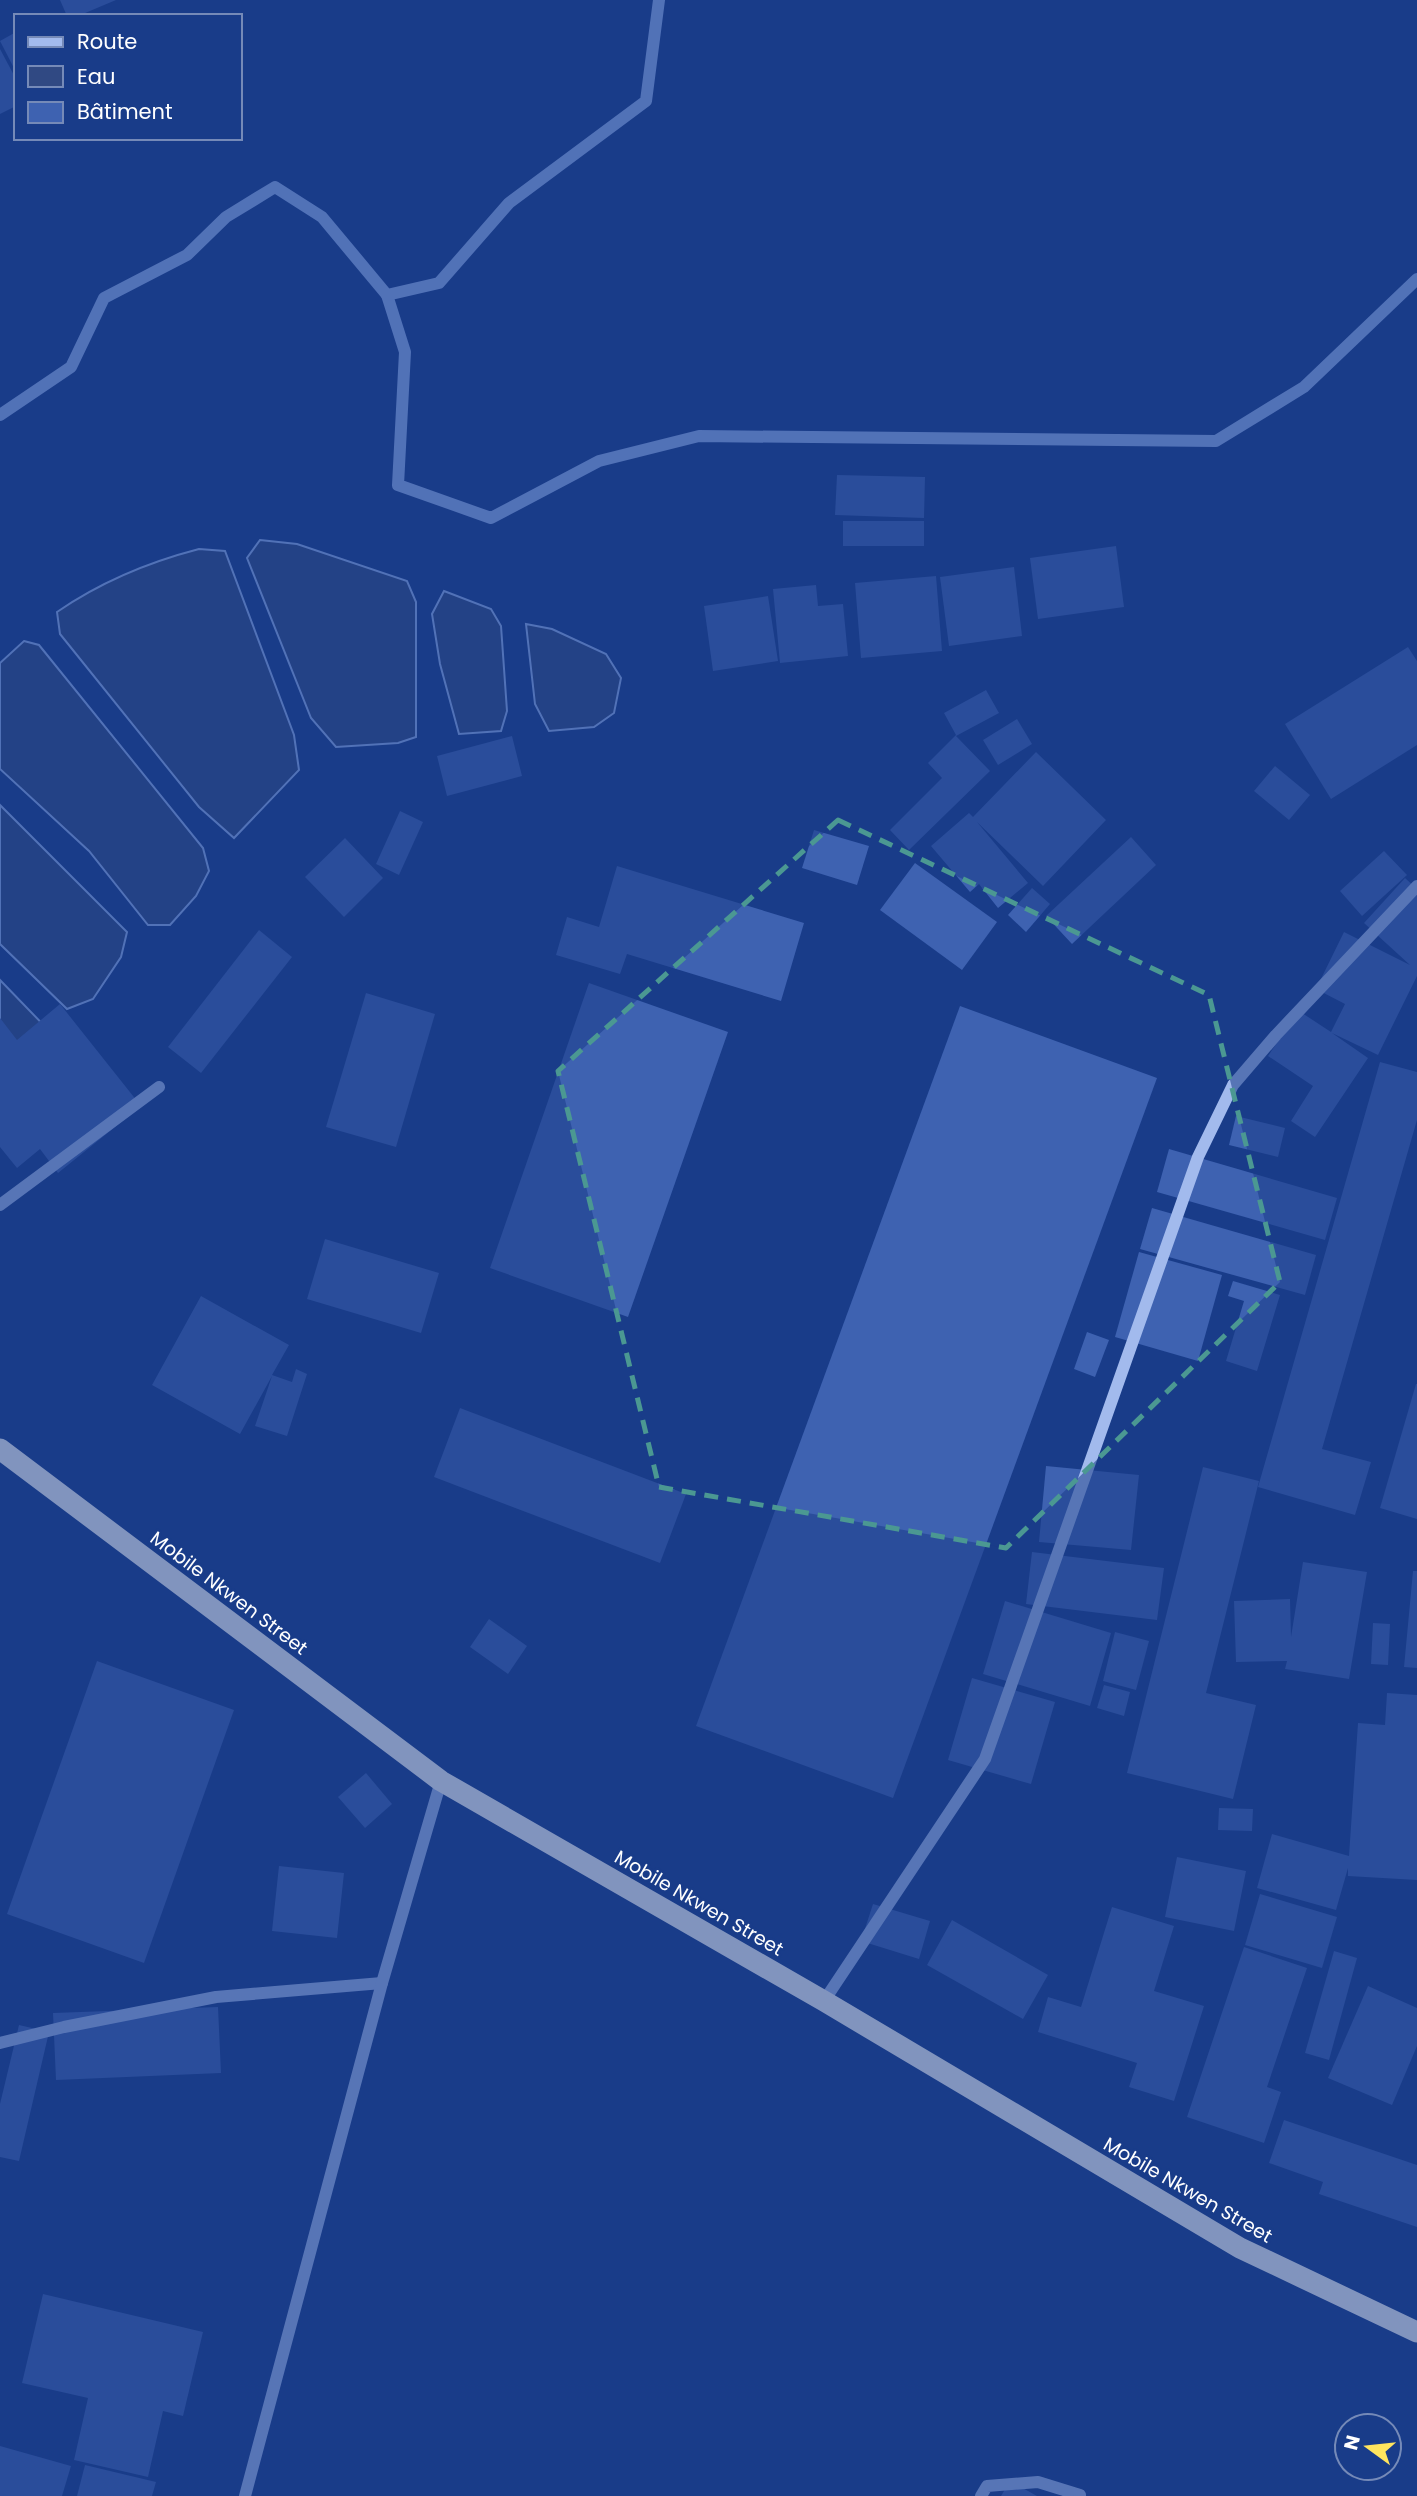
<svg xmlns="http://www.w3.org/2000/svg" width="1417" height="2496" font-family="Poppins,sans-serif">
  <rect width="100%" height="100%" fill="#193c89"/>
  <!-- water -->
  <g fill="#304983" stroke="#95b3f0" stroke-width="2">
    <polygon points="260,540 297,544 407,581 416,602 416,737 398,743 336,747 311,718 247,558"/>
    <path d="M199,549L225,551L294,735L299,770L234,838L199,807L60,634L57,612C99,583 149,562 199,549Z"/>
    <polygon points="444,591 491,609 501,626 507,711 501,731 459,734 440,664 432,614"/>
    <polygon points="526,624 552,629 606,654 621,678 614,713 594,727 549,731 535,704"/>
    <polygon points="24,641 39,645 203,848 209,871 196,896 170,925 148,925 89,851 0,769 0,663"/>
    <polygon points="0,805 127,932 121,957 93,999 67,1009 0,944"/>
    <polygon points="0,980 58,1040 0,1108"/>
  </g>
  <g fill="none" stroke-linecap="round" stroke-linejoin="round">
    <!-- stream -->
    <g stroke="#95b3f0" stroke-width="12">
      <polyline points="387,295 405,352 398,485 491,518 599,461 699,436 1216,441 1304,387 1417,279"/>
      <polyline points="0,415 71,367 104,298 187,255 226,217 275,187 322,217 387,295 439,283 509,203 646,101 659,0"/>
    </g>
  </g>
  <!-- building -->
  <g fill="#3e62b1">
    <polygon points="60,0 116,0 78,16 67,16"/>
    <polygon points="16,32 16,72 0,41"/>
    <polygon points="0,49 16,79 16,106 0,114"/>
    <polygon points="837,475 925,477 924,518 835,515"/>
    <rect x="843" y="521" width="81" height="25"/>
    <polygon points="1116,546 1124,607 1038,619 1030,558"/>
    <polygon points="1014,567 1022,636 949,646 940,577"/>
    <polygon points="936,576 942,651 861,658 855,583"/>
    <polygon points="816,585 818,606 843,604 848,656 780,663 773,589"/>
    <polygon points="768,596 778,661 713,671 704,606"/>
    <polygon points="1408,647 1417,661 1417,745 1331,799 1285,724"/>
    <polygon points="986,690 999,713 956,736 990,771 909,850 890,830 942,778 928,763 956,735 944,713"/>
    <polygon points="1017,719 1032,744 998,765 983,740"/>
    <polygon points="512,736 522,776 447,796 437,756"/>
    <polygon points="1036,752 1106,820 1043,886 977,822 1028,883 998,908 979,884 970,892 931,846 969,813 973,817"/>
    <polygon points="1275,766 1310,795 1289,820 1254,791"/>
    <polygon points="400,811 423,822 399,875 376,864"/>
    <polygon points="814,830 869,846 857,885 802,868"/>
    <polygon points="1131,837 1156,865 1072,944 1046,916"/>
    <polygon points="345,838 383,878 344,917 305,877"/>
    <polygon points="1384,851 1407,875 1362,916 1340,891"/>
    <polygon points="915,863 997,922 962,970 880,910"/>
    <polygon points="617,866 804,923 781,1001 627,954 620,974 556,955 567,917 599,927"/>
    <polygon points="1405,878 1417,889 1417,976 1378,1055 1332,1033 1368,1058 1315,1137 1291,1121 1313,1086 1268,1056 1299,1011 1331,1032 1345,1004 1316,989 1344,932 1410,965 1364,923"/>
    <polygon points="1032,888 1050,904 1026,932 1008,915"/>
    <polygon points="259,930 292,957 201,1073 168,1047"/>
    <polygon points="589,983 728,1032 628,1317 490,1268"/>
    <polygon points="366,993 435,1014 396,1147 326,1127"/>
    <polygon points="60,1004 141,1106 58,1173 40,1149 17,1168 0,1147 0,1018 17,1040"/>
    <polygon points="960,1006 1157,1078 893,1798 696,1726"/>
    <polygon points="1380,1062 1417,1072 1417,1120 1322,1449 1371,1462 1355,1515 1258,1487"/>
    <polygon points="1236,1116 1285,1128 1278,1157 1229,1145"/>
    <polygon points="1169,1149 1337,1198 1325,1240 1157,1192"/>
    <polygon points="1152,1208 1316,1255 1305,1295 1140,1249"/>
    <polygon points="325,1239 439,1273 421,1333 307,1299"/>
    <polygon points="1139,1252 1222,1275 1198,1361 1115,1337"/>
    <polygon points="1233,1281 1280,1295 1257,1371 1226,1361 1244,1301 1228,1296"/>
    <polygon points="201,1296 289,1345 272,1375 292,1382 296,1369 307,1374 287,1436 255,1426 272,1376 240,1434 152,1385"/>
    <polygon points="1087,1332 1109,1340 1095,1377 1074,1369"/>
    <polygon points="1416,1384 1417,1384 1417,1519 1380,1508"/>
    <polygon points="460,1408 686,1494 660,1563 434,1477"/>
    <polygon points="1046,1466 1139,1475 1131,1550 1039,1542"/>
    <polygon points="1203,1467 1259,1481 1206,1693 1256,1705 1233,1799 1127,1773"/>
    <polygon points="1032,1552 1164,1568 1157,1620 1026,1604"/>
    <polygon points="1303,1562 1367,1572 1349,1679 1285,1669 1287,1661 1236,1662 1234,1601 1290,1599 1291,1637"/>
    <polygon points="1413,1571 1417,1571 1417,1668 1404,1667"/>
    <polygon points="1005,1601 1111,1633 1090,1706 983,1674"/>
    <polygon points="489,1619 527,1646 508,1674 470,1647"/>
    <polygon points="1373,1623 1390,1624 1388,1665 1371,1664"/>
    <polygon points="1115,1632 1149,1641 1136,1690 1103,1681"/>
    <polygon points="97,1661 234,1710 144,1963 7,1914"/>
    <polygon points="972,1678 1055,1702 1031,1784 948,1760"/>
    <polygon points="1104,1685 1130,1692 1124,1716 1097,1708"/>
    <polygon points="1387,1693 1417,1695 1417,1880 1348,1876 1348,1868 1336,1910 1257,1888 1272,1834 1349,1856 1358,1723 1385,1725"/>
    <polygon points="366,1773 392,1804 365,1828 338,1797"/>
    <polygon points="1219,1808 1253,1809 1252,1831 1218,1830"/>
    <polygon points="1177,1857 1246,1871 1234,1931 1165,1917"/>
    <polygon points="279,1866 344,1873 337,1938 272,1931"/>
    <polygon points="1260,1894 1337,1917 1322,1968 1245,1945"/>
    <polygon points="873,1904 930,1921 919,1959 861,1941"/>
    <polygon points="1112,1907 1174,1926 1154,1991 1204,2006 1174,2101 1129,2087 1137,2063 1038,2032 1048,1997 1081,2007"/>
    <polygon points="952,1920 1048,1975 1023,2019 927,1965"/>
    <polygon points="1244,1947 1307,1968 1267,2087 1281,2092 1264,2143 1187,2117"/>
    <polygon points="1334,1951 1357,1958 1329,2060 1305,2053"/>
    <polygon points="1368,1986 1417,2008 1417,2046 1392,2105 1328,2078"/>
    <polygon points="218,2007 221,2073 56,2080 53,2013"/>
    <polygon points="19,2025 49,2032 19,2161 0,2157 0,2104"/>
    <polygon points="1284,2120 1417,2165 1417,2227 1319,2194 1323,2182 1269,2163"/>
    <polygon points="43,2294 203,2332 183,2416 163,2411 148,2477 74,2460 88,2398 22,2383"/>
    <polygon points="0,2446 71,2466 62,2496 0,2496"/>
    <polygon points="85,2465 156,2482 152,2496 77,2496"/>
    <polygon points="1010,2481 1037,2496 1001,2496"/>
  </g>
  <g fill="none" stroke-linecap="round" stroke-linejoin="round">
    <!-- minor -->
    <g stroke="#a2baed" stroke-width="12">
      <polyline points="0,1205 159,1087"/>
      <polyline points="824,2001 985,1759 1198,1157 1233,1085 1276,1035 1417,886"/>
      <polyline points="0,2043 64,2027 216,1997 382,1983"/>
      <polyline points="245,2496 382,1983 441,1781"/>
      <polyline points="981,2496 987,2486 1038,2482 1080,2495"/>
    </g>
    <!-- highway -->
    <polyline stroke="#fff" stroke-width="21" points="0,1449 441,1781 824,2001 1240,2248 1417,2332"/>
  </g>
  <!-- marked area -->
  <path d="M0 0H1417V2496H0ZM838,820L1209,995L1280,1282L1006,1548L659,1487L558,1071Z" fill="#193c89" fill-opacity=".55" fill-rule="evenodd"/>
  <path fill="none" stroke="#4b9892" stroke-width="5" stroke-dasharray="14 9" stroke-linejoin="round" d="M838,820L1209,995L1280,1282L1006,1548L659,1487L558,1071Z"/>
  <g text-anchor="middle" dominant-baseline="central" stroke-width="5" stroke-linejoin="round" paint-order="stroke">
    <!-- street labels -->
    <g font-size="19" fill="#fff" stroke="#193c89">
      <text transform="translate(229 1593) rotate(37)">Mobile Nkwen Street</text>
      <text transform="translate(699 1903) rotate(30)">Mobile Nkwen Street</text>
      <text transform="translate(1188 2190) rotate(30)">Mobile Nkwen Street</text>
    </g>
  </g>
  <!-- legend -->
  <rect x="14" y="14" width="228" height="126" fill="#193c89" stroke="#758ab8" stroke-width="2"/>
  <rect x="28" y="37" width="35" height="10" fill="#a2baed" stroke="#758ab8" stroke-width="2"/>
  <text x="77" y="49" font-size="21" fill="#ffffff">Route</text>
  <rect x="28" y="66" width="35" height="21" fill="#304983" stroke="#758ab8" stroke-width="2"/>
  <text x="77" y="84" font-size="21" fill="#ffffff">Eau</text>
  <rect x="28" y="102" width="35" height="21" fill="#3e62b1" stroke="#758ab8" stroke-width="2"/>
  <text x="77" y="119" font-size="21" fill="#ffffff">Bâtiment</text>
  <!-- north arrow -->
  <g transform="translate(1368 2447) rotate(285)"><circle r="33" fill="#193c89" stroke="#758ab8" stroke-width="2"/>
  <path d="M0-5L12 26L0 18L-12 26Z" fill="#ffe55e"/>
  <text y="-10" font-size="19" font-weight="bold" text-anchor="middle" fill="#ffffff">N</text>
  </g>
</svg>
